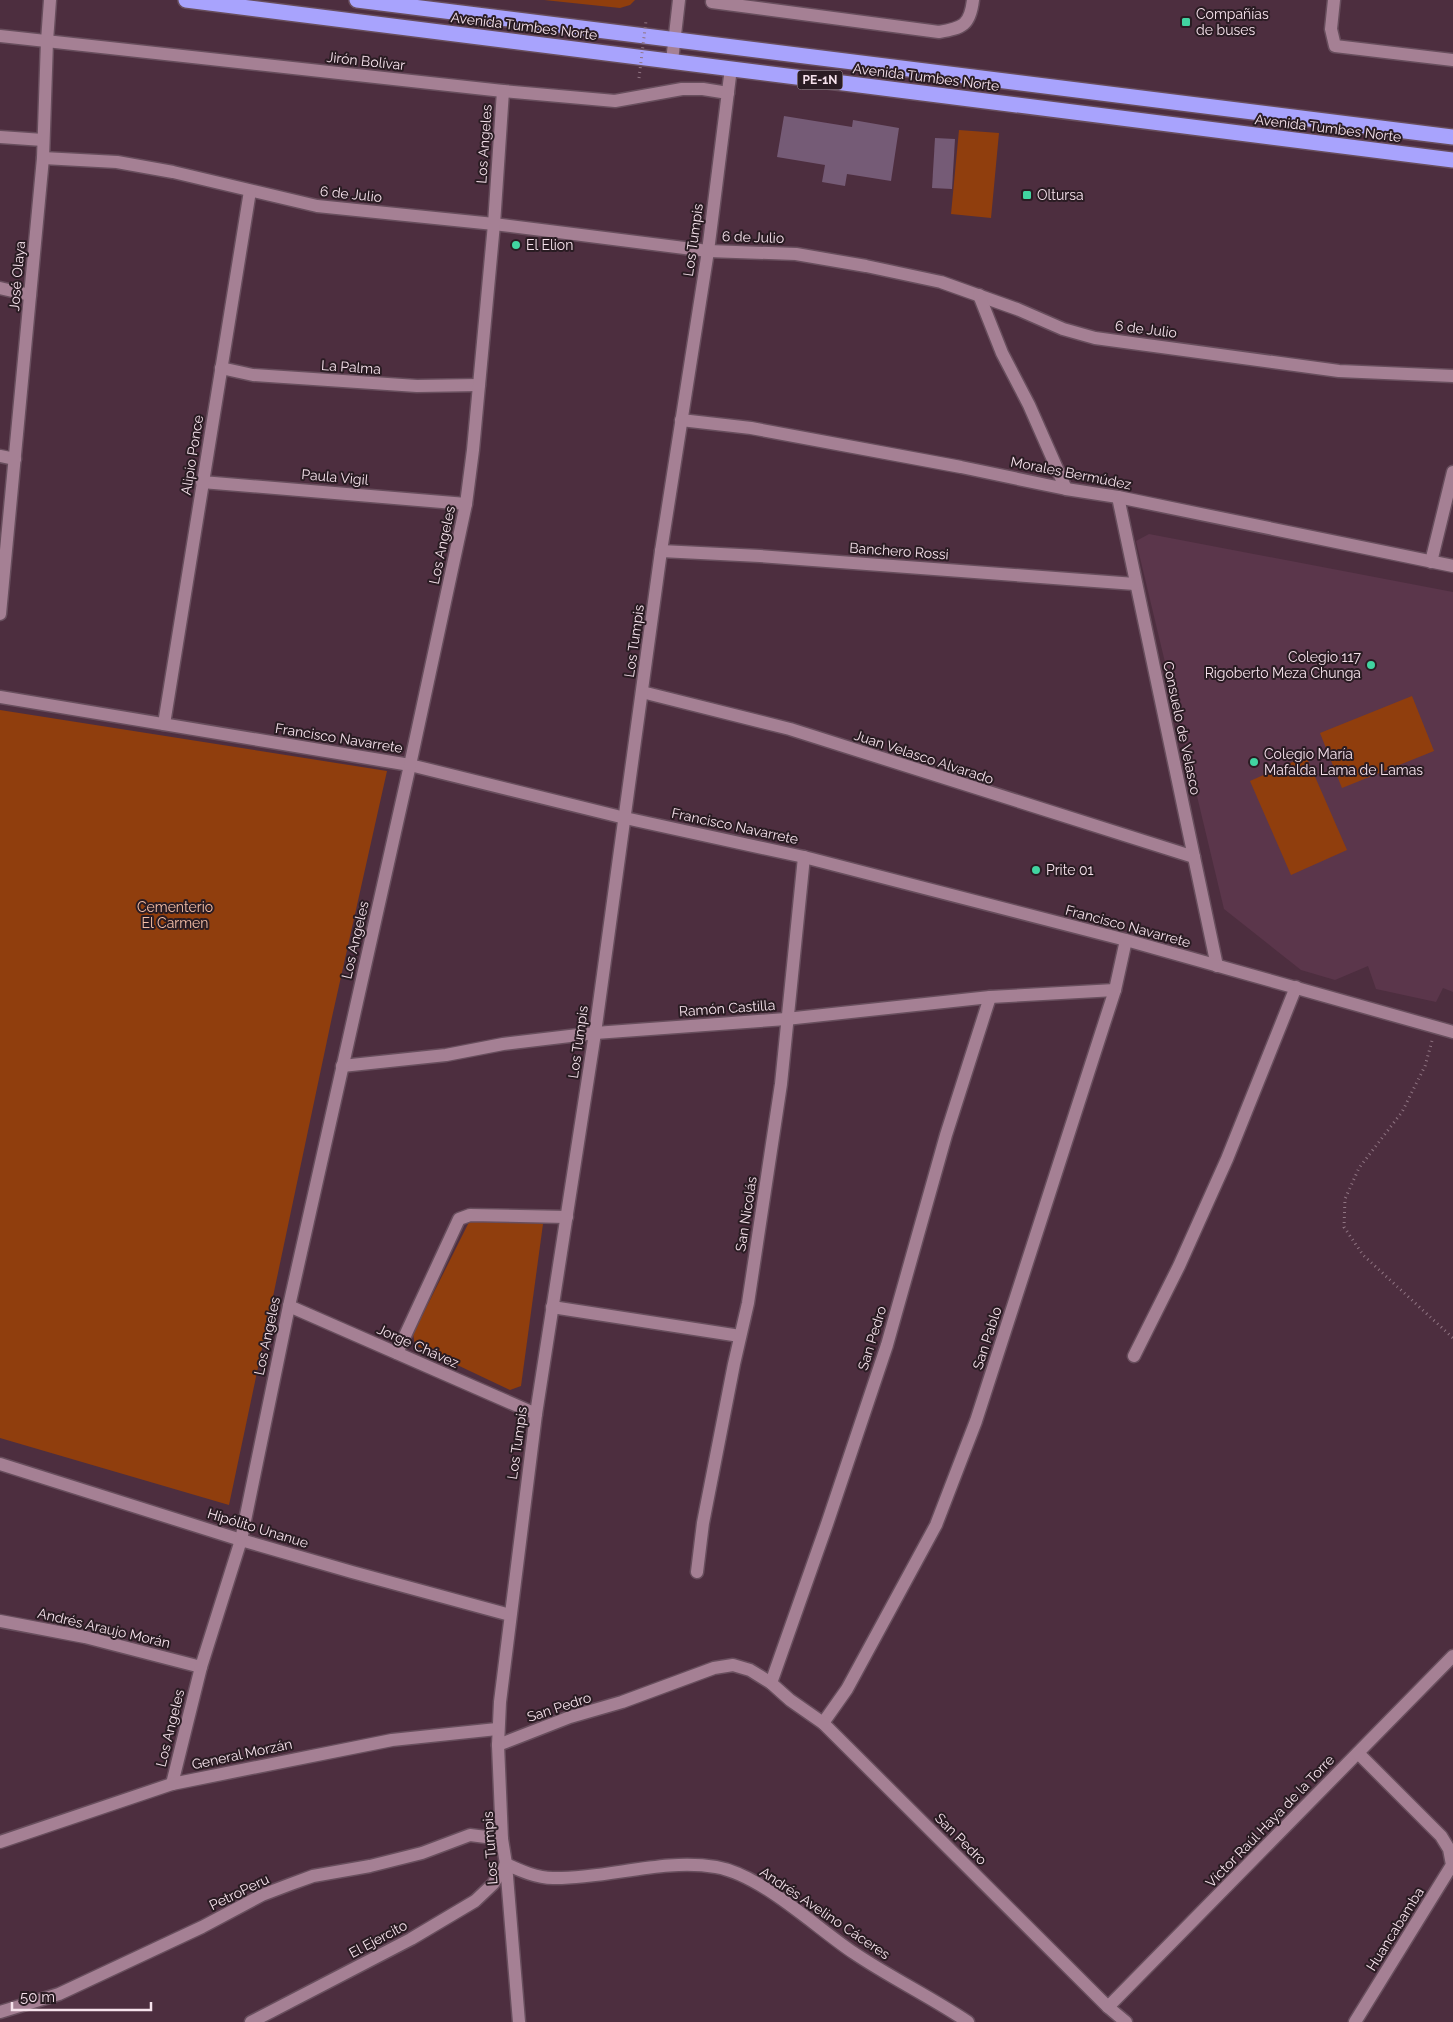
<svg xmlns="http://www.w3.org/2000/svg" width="1453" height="2022" font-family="Raleway,sans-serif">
  <rect width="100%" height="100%" fill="#4d2e3f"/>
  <!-- built -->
  <polygon fill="#5b364b" points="1149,534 1453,592 1453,992 1443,988 1436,1002 1376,989 1368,966 1335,980 1301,970 1224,909 1136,541"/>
  <!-- green -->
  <g fill="#903e0d">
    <polygon points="544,0 635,0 630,5 620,8"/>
    <polygon points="959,130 999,133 991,218 951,214"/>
    <polygon points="1412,696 1434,751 1342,788 1320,733"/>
    <polygon points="0,710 387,771 332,1017 229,1505 0,1438"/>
    <polygon points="1306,756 1347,850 1291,875 1250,781"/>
    <polygon points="541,1220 543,1224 521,1386 510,1390 415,1345 413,1334 468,1224 471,1221"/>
  </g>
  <!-- building -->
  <g fill="#755b76">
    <polygon points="784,116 852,127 853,120 899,128 891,181 847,174 845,186 822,182 825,165 777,157"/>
    <polygon points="935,138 955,139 952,189 932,188"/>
  </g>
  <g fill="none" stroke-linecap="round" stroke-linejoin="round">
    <defs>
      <g id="minor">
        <polyline points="1334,0 1331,29 1335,46 1453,60"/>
        <path d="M712,2L939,32C963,28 970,25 973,0"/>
        <polyline points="0,36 503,91 615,101 682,89 703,89 728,93"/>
        <polyline points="672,61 679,0"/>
        <polyline points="0,137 43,140"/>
        <polyline points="43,158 117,162 173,172 317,206 494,224 708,251 796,254 866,266 941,282 1017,309 1063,329 1095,338 1339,371 1453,376"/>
        <polyline points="0,288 30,295"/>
        <polyline points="979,295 1002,353 1029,405 1066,489"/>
        <polyline points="221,368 253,375 417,386 479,385"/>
        <polyline points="681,420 751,428 961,467 1066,489 1118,497 1453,566"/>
        <polyline points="0,456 15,459"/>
        <polyline points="202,482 466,504"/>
        <polyline points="1118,497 1217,966"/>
        <polyline points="661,551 760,556 1135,584"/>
        <polyline points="1431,562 1453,472"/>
        <polyline points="0,614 43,158 47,41 50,0"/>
        <polyline points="642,692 790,729 1194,857"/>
        <polyline points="0,697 410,765 625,818 804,857 1126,940 1453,1032"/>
        <polyline points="164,724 250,191"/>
        <polyline points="342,1066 446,1055 503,1044 595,1033 786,1019 990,997 1115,990"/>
        <polyline points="289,1306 536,1414"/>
        <polyline points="552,1307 740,1336"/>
        <polyline points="397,1353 459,1219 470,1215 567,1217"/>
        <polyline points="1134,1356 1179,1266 1227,1159 1296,987"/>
        <polyline points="0,1464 241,1540 352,1572 510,1615"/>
        <polyline points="697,1572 703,1523 734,1364 748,1303 781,1084 804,857"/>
        <polyline points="0,1621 85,1637 201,1667"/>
        <polyline points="771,1683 827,1524 887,1345 946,1135 990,997"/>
        <polyline points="823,1723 847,1689 936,1525 976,1421 1104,1024 1115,990 1126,940"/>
        <polyline points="498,1745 570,1717 622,1702 714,1668 733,1665 750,1670 771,1683 790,1700 823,1723 1108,2007 1126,2022"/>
        <polyline points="172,1784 201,1667 241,1540 289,1306 410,765 466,504 473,450 494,224 503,91"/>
        <polyline points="0,1842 172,1784 392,1740 497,1729"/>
        <polyline points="1108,2007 1453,1656"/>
        <polyline points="0,2012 59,1994 202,1927 262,1895 291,1884 313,1876 370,1866 422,1853 470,1835 502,1839"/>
        <path d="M251,2022L411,1939L475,1901L493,1884L506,1864C521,1871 537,1878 553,1878C608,1879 662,1858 716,1867C762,1875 815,1927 854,1953C891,1978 931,1997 968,2022"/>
        <polyline points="519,2022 506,1864 502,1839 498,1745 500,1702 536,1414 595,1033 661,551 708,251 731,68"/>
        <polyline points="1355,2022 1452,1865 1449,1849 1441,1836 1358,1753"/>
      </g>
      <g id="highway">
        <polyline points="186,0 1453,160"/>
        <polyline points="357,0 1453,137"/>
      </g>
    </defs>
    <!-- minor casing -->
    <use href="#minor" stroke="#684e5d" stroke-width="15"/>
    <!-- highway casing -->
    <use href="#highway" stroke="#684e5d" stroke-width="18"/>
    <!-- path -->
    <polyline stroke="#907583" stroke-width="3" stroke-dasharray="1 4" stroke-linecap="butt" points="1432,1041 1425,1066 1402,1112 1359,1168 1345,1199 1344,1227 1363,1255 1453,1338"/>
    <!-- minor -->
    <use href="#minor" stroke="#a58094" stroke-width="12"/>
    <!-- highway -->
    <use href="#highway" stroke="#a8a3fd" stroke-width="15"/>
    <!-- path-bridge -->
    <polyline stroke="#907583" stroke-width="3" stroke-dasharray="1 4" stroke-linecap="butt" points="639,78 646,21"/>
  </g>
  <!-- markers -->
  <g fill="#41d4a1" stroke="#2a1c23" stroke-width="2">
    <rect x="1181" y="17" width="10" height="10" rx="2.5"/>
    <rect x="1022" y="190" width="10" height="10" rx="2.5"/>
    <circle cx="516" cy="245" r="5"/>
    <circle cx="1371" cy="665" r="5"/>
    <circle cx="1254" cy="762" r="5"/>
    <circle cx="1036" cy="870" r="5"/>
  </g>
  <g text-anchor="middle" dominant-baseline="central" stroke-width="4" stroke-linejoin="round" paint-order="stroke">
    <!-- shield labels -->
    <rect fill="#2a1c23" stroke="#b9a7b0" stroke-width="1" x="797.5" y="70.5" width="45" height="19" rx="4"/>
    <g font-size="12" font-weight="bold" fill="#f6e2ec">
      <text x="820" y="80">PE-1N</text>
    </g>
    <!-- poi labels -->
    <g font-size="14" fill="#f6e2ec" stroke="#2a1c23" text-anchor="start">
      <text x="1196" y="14">Compañías<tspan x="1196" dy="16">de buses</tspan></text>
      <text x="1037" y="195">Oltursa</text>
      <text x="526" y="245">El Elion</text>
      <text x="1361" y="657" text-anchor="end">Colegio 117<tspan x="1361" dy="16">Rigoberto Meza Chunga</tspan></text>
      <text x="1264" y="754">Colegio María<tspan x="1264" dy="16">Mafalda Lama de Lamas</tspan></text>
      <text x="1046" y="870">Prite 01</text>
    </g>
    <!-- street labels -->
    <g font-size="14" fill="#f6e2ec" stroke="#2a1c23">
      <text transform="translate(524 26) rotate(7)">Avenida Tumbes Norte</text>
      <text transform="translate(366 61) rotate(6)">Jirón Bolívar</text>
      <text transform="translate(926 77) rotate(7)">Avenida Tumbes Norte</text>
      <text transform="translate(1328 128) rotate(7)">Avenida Tumbes Norte</text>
      <text transform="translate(484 144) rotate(-86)">Los Angeles</text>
      <text transform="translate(351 194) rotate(6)">6 de Julio</text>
      <text transform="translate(753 237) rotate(2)">6 de Julio</text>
      <text transform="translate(693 240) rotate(-82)">Los Tumpis</text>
      <text transform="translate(17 276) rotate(-85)">José Olaya</text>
      <text transform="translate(1146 329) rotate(7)">6 de Julio</text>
      <text transform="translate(351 367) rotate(4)">La Palma</text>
      <text transform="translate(192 455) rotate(-81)">Alipio Ponce</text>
      <text transform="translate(1071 473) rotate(11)">Morales Bermúdez</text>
      <text transform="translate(335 477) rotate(5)">Paula Vigil</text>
      <text transform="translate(442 545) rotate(-78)">Los Angeles</text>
      <text transform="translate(899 551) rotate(4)">Banchero Rossi</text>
      <text transform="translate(634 641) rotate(-82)">Los Tumpis</text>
      <text transform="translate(1182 728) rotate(78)">Consuelo de Velasco</text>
      <text transform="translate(339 738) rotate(9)">Francisco Navarrete</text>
      <text transform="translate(924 757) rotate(18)">Juan Velasco Alvarado</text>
      <text transform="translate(735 826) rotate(12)">Francisco Navarrete</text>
      <text transform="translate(1128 926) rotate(15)">Francisco Navarrete</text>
      <text transform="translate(355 940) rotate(-77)">Los Angeles</text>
      <text transform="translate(727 1008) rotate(-4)">Ramón Castilla</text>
      <text transform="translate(578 1042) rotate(-82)">Los Tumpis</text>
      <text transform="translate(746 1214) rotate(-81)">San Nicolás</text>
      <text transform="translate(267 1336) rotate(-78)">Los Angeles</text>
      <text transform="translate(872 1338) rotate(-73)">San Pedro</text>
      <text transform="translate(987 1338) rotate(-72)">San Pablo</text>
      <text transform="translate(418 1346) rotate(24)">Jorge Chávez</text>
      <text transform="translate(517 1443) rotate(-82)">Los Tumpis</text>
      <text transform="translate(258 1528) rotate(17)">Hipólito Unanue</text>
      <text transform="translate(104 1628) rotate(13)">Andrés Araujo Morán</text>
      <text transform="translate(559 1707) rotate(-18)">San Pedro</text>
      <text transform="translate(170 1728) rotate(-76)">Los Angeles</text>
      <text transform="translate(242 1754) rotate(-12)">General Morzán</text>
      <text transform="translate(1270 1821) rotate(-46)">Víctor Raúl Haya de la Torre</text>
      <text transform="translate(961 1839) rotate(45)">San Pedro</text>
      <text transform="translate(490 1848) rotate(-94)">Los Tumpis</text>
      <text transform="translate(239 1892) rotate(-26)">PetroPeru</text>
      <text transform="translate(825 1913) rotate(34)">Andrés Avelino Cáceres</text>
      <text transform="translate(1395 1929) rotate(-58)">Huancabamba</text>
      <text transform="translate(378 1939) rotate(-28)">El Ejercito</text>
    </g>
    <!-- park labels -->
    <g font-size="14" fill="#f5bfa7" stroke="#2a1c23">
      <text x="175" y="907">Cementerio<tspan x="175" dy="16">El Carmen</tspan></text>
    </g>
  </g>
  <!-- scale -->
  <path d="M12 2002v8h139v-8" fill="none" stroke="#f6e2ec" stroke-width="2.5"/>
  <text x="20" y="2002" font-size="15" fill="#f6e2ec" stroke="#2a1c23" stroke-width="4" paint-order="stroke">50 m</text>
</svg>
